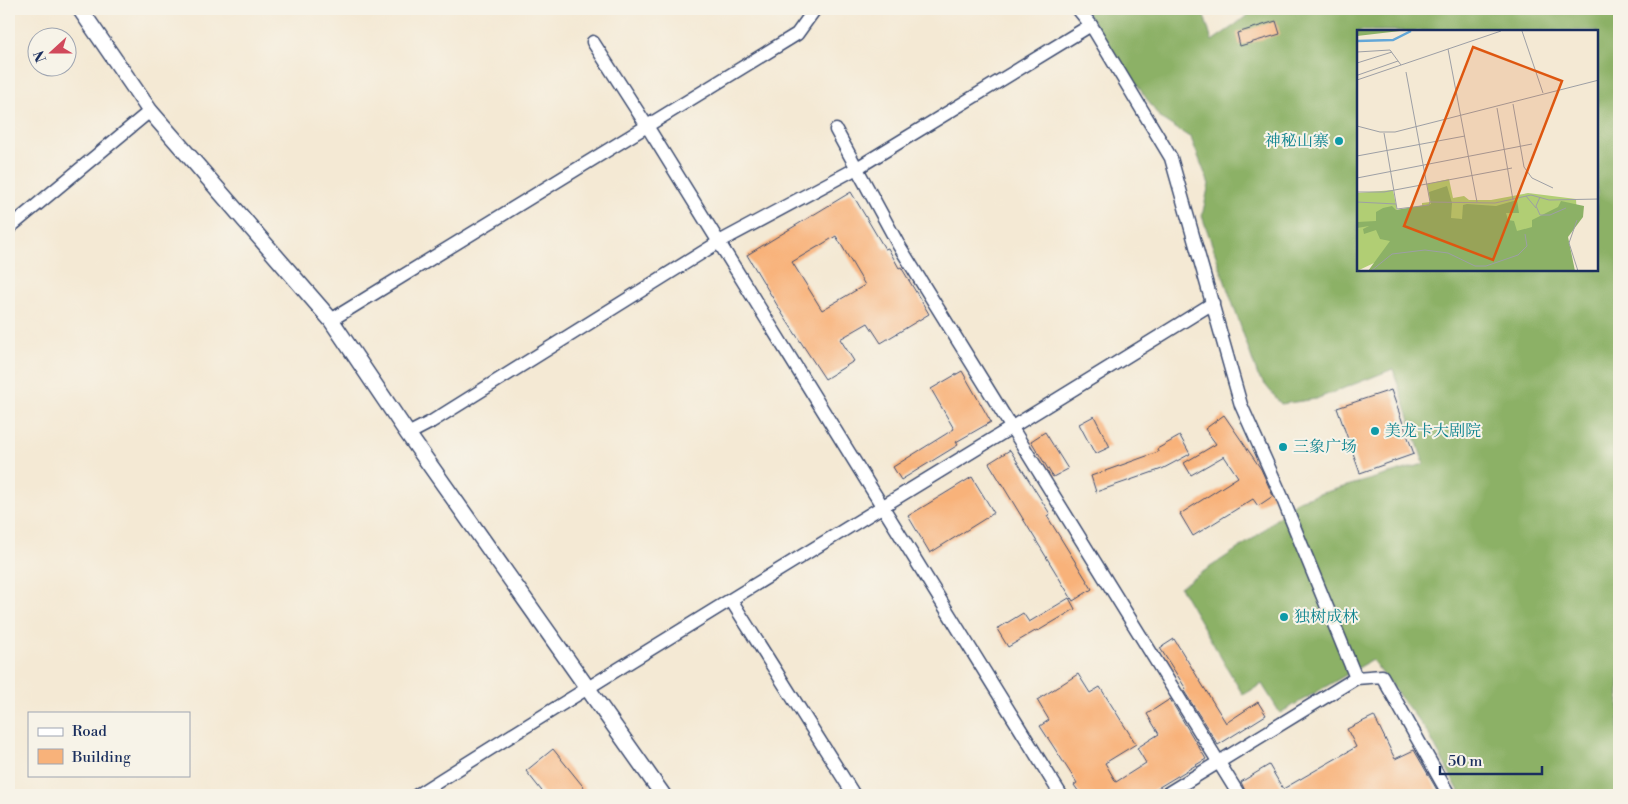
<svg xmlns="http://www.w3.org/2000/svg" width="1628" height="804" font-family="'Libre Bodoni','Noto Serif SC',serif">
  <rect width="100%" height="100%" fill="#f7f3e8"/>
  <filter id="ink" filterUnits="userSpaceOnUse"><feTurbulence type="fractalNoise" baseFrequency=".02" numOctaves="2"/><feDisplacementMap in="SourceGraphic" scale="10" xChannelSelector="R" yChannelSelector="G"/><feConvolveMatrix kernelMatrix="1 2 1 2 8 2 1 2 1" color-interpolation-filters="sRGB"/></filter>
  <filter id="wash" filterUnits="userSpaceOnUse"><feTurbulence type="fractalNoise" baseFrequency=".0096" numOctaves="4" result="noise"/><feDisplacementMap in="SourceGraphic" scale="20" xChannelSelector="R" yChannelSelector="G"/><feGaussianBlur stdDeviation="1.12" result="paint"/><feColorMatrix in="noise" values="0 0 0 0 0 0 0 0 0 0 0 0 0 0 0 0 0 1.4 0 .05"/><feComposite in="paint" operator="in"/></filter>
  <g filter="url(#wash)">
    <rect width="100%" height="100%" fill="#f4e9d4"/>
    <!-- forest -->
    <path fill="#8cb166" stroke="#547062" fill-rule="evenodd" d="M1084,9H1202L1212,41L1235,25L1255,9H1619V795H1461L1428,733L1372,660L1280,713L1262,684L1243,695L1180,587L1254,538L1298,500L1424,464L1393,369L1316,399L1281,404L1258,376L1202,216L1209,184L1191,138L1160,118ZM1358,31H1597V270H1358Z"/>
    <g id="blocks">
      <!-- building -->
      <g fill="#f8b27a" fill-rule="evenodd">
        <polygon points="1276,21 1280,34 1240,46 1237,33"/>
        <path d="M851,192L885,249L888,248L899,268L901,267L929,314L881,343L868,323L840,339L854,361L825,379L783,315L747,255ZM836,236L865,285L822,310L792,262Z"/>
        <polygon points="962,371 991,422 956,442 958,445 901,480 893,467 954,429 931,389"/>
        <polygon points="1391,390 1414,454 1360,473 1337,408"/>
        <polygon points="1224,415 1261,469 1273,496 1258,506 1253,499 1193,536 1180,514 1238,477 1224,456 1191,475 1184,463 1216,444 1205,429"/>
        <polygon points="1094,416 1110,447 1095,454 1079,424"/>
        <polygon points="1045,432 1068,469 1053,477 1031,441"/>
        <polygon points="1180,436 1190,454 1162,469 1096,492 1091,476 1158,452 1157,449"/>
        <polygon points="1010,450 1050,514 1047,516 1092,589 1073,601 989,463"/>
        <polygon points="972,477 994,513 930,553 908,516"/>
        <polygon points="1069,598 1075,609 1038,631 1037,630 1008,647 997,629 1023,613 1029,622"/>
        <polygon points="1174,639 1226,723 1258,702 1266,715 1218,745 1184,691 1186,689 1160,648"/>
        <polygon points="1078,674 1090,693 1100,687 1136,744 1105,763 1116,782 1146,763 1137,748 1159,734 1147,714 1170,699 1206,759 1146,795 1081,795 1074,785 1077,783 1040,726 1049,720 1037,700"/>
        <polygon points="1374,716 1395,759 1414,750 1440,795 1247,795 1241,782 1269,765 1283,789 1356,747 1347,729"/>
        <polygon points="553,749 586,790 579,795 545,795 526,771"/>
      </g>
    </g>
  </g>
  <g filter="url(#ink)">
    <use href="#blocks" fill-opacity="0" stroke="#3c4b70" stroke-width="1"/>
    <g fill="none" stroke-linecap="round" stroke-linejoin="round">
      <defs>
        <g id="minor">
          <polyline points="1078,9 1091,25 1171,158 1241,405 1282,497 1356,678"/>
          <polyline points="593,42 647,126 1061,795"/>
          <polyline points="836,130 898,244 1239,795"/>
          <polyline points="9,228 150,111"/>
          <polyline points="331,320 797,34 815,9"/>
          <polyline points="408,434 431,422 719,242 857,168 1091,25"/>
          <polyline points="731,600 854,795"/>
          <path d="M417,795C680,628 948,468 1213,303"/>
          <polyline points="1165,795 1356,678 1382,676 1449,795"/>
        </g>
        <polyline id="tertiary" points="80,9 150,111 331,320 408,434 663,795"/>
      </defs>
      <!-- minor casing -->
      <use href="#minor" stroke="#3c4b70" stroke-width="15"/>
      <!-- tertiary casing -->
      <use href="#tertiary" stroke="#3c4b70" stroke-width="18"/>
      <!-- minor -->
      <use href="#minor" stroke="#fff" stroke-width="12"/>
      <!-- tertiary -->
      <use href="#tertiary" stroke="#fff" stroke-width="15"/>
    </g>
  </g>
  <!-- markers -->
  <g fill="#0f9aa8" stroke="#f7f3e8" stroke-width="2">
    <circle cx="1339" cy="141" r="5"/>
    <circle cx="1375" cy="431" r="5"/>
    <circle cx="1283" cy="447" r="5"/>
    <circle cx="1284" cy="617" r="5"/>
  </g>
  <g text-anchor="middle" dominant-baseline="central" stroke-width="4" stroke-linejoin="round" paint-order="stroke">
    <!-- culture labels -->
    <g font-size="16" fill="#0d838f" stroke="#f7f3e8" text-anchor="start">
      <text x="1329" y="141" text-anchor="end">神秘山寨</text>
      <text x="1385" y="431">美龙卡大剧院</text>
      <text x="1293" y="447">三象广场</text>
      <text x="1294" y="617">独树成林</text>
    </g>
  </g>
  <!-- overview -->
  <g transform="translate(1357 30)">
    <rect width="241" height="241" fill="#f4e9d4"/>
    <path d="M92,149L96,168L107,166L112,170H134L171,163L219,169L220,186L212,202L17,233L0,241V163L36,160L40,180L65,176V173L73,172L70,154Z" fill="#b1ce74"/>
    <path d="M0,1H43L0,6ZM90,156L95,173L94,188L105,189L106,175L110,174L139,176L160,170L162,183H149L151,190L157,191L160,201L175,197V190L201,177L204,171L227,176L226,187L211,207L218,241H11L33,211L23,209L19,200L7,204L6,199L12,196L0,198V192L19,191V182L26,178L35,176L39,180L74,174L72,162Z" fill="#8cb166"/>
    <path fill="none" stroke="#63a7d8" stroke-width="2.5" d="M0,11L36,10L54,1"/>
    <path fill="none" stroke="#9d9fa5" stroke-width="1" d="M165,1L186,63M91,19L120,172M0,22L33,20L44,35M0,33L35,22M49,42L73,172M1,45L41,31M0,50L144,1M156,74L167,137L175,148L196,158M140,78L156,170M0,96L23,102H38L242,50M27,103L40,179L72,175L73,172L138,173L174,165L192,170L242,169M0,126L108,106M0,148L175,114M0,162H27L155,138M169,166L179,178M183,167L179,176L183,185H193L209,178M0,172L39,174M220,190L212,213L221,241M14,241L35,224L68,220L91,223L118,236H129L161,225L170,216L168,204"/>
    <path fill="#de5710" fill-opacity="0.15" stroke="#de5710" stroke-width="2.5" d="M116,17L205,51L136,230L47,196Z"/>
    <rect width="241" height="241" fill="none" stroke="#1b2f5e" stroke-width="2.5"/>
  </g>
  <!-- margin -->
  <rect width="1628" height="804" fill="none" stroke="#f7f3e8" stroke-width="30"/>
  <!-- legend -->
  <rect x="28" y="712" width="162" height="65" fill="#f7f3e8" stroke="#9fa5b1"/>
  <rect x="38" y="728" width="25" height="8" fill="#ffffff" stroke="#9fa5b1"/>
  <text x="72" y="736" font-size="15" fill="#1b2f5e">Road</text>
  <rect x="38" y="749" width="25" height="15" fill="#f8b27a" stroke="#9fa5b1"/>
  <text x="72" y="762" font-size="15" fill="#1b2f5e">Building</text>
  <!-- north arrow -->
  <g transform="translate(52 52) rotate(249)"><circle r="24" fill="#f7f3e8" stroke="#9fa5b1"/>
  <path d="M0-4L9 19L0 12L-9 19Z" fill="#d1495b"/>
  <text y="-8" font-size="14" font-weight="bold" text-anchor="middle" fill="#1b2f5e">N</text>
  </g>
  <!-- scale -->
  <path d="M1440 766v8h102v-8" fill="none" stroke="#1b2f5e" stroke-width="2.5"/>
  <text x="1448" y="766" font-size="15" fill="#1b2f5e" stroke="#f7f3e8" stroke-width="4" paint-order="stroke">50 m</text>
</svg>
